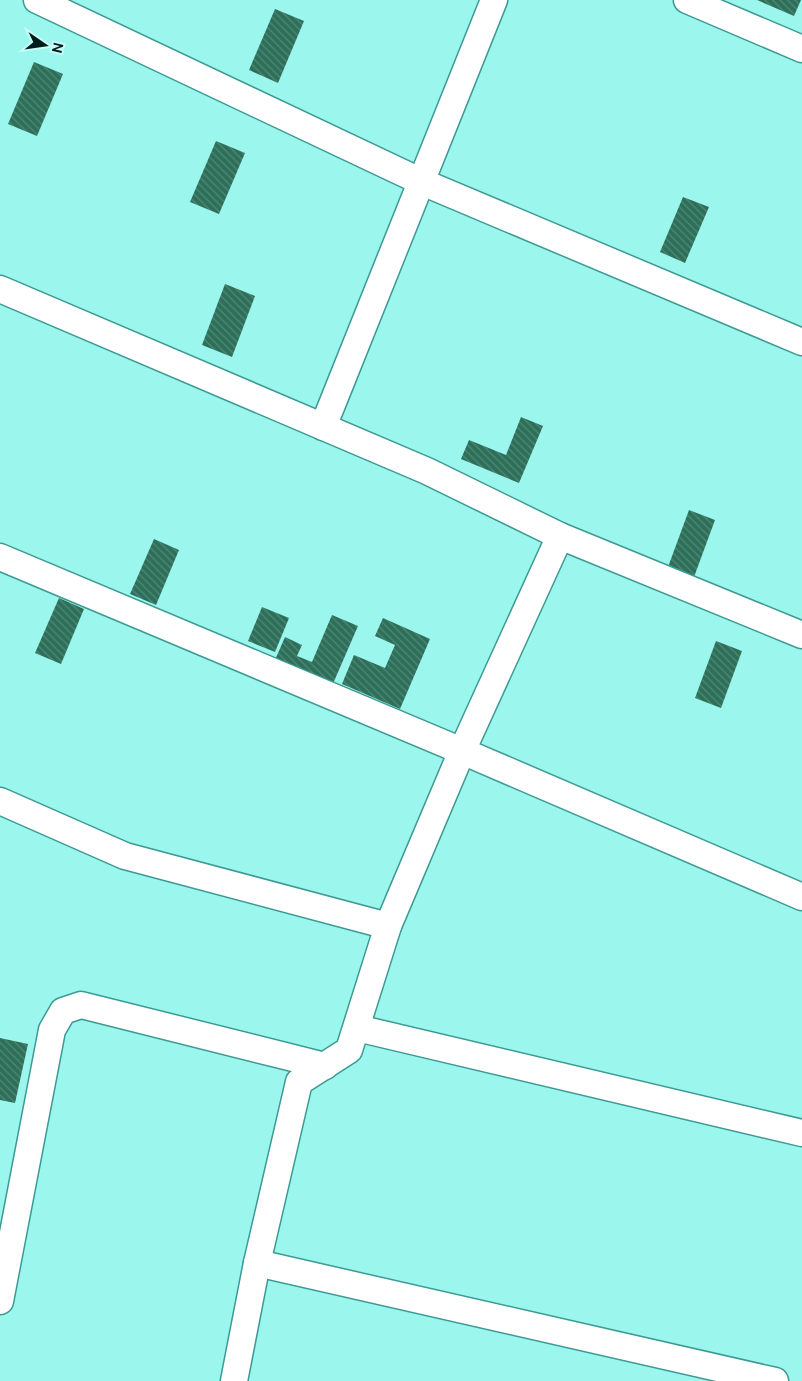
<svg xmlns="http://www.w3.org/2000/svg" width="802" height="1381" font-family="'DM Sans',sans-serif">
  <defs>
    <pattern id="building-back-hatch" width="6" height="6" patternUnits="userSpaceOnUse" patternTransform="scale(1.25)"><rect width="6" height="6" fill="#2d705a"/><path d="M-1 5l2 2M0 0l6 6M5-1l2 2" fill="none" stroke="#558677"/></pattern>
  </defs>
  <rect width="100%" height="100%" fill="#9bf6ee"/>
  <!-- building -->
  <g fill="url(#building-back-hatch)">
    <polygon points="757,0 801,0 794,16"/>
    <polygon points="275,9 304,21 278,83 249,70"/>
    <polygon points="34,62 63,74 37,136 8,124"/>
    <polygon points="216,141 245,153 219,214 190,202"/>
    <polygon points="683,197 709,207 685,263 660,252"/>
    <polygon points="225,284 255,296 232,357 202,345"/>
    <polygon points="521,417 543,426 519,483 461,459 469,440 506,455"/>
    <polygon points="689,510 715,520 694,577 668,567"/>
    <polygon points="154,539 179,550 156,605 130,594"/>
    <polygon points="59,598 84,609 61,664 35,653"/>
    <polygon points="262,607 289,618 275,652 248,641"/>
    <polygon points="332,615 358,626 332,686 275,660 285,637 302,645 297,656 312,662"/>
    <polygon points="383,618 430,639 400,709 342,684 354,655 385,668 395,645 375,636"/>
    <polygon points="716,641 742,651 721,708 695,698"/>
    <polygon points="0,1038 28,1044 15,1103 0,1100"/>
  </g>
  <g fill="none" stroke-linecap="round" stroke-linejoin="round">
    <defs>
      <g id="minor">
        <polyline points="37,0 422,182 802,342"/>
        <polyline points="687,0 802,49"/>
        <polyline points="0,289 427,471 560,536 802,635"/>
        <polyline points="323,427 494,0"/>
        <polyline points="0,557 462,751 802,897"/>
        <polyline points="0,801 125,856 388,926"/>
        <polyline points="357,1028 802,1133"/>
        <polyline points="257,1263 775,1381"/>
        <polyline points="0,1301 52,1030 63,1011 81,1005 325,1066"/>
        <polyline points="234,1381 257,1263 299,1082 349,1050 388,926 462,751 560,536"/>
      </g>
    </defs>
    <!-- minor casing -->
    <use href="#minor" stroke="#3c9a93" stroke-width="29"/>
    <!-- minor -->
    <use href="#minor" stroke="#fff" stroke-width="26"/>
  </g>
  <!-- north arrow -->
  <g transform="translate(45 45) rotate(103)" stroke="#c8fcf7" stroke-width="4" paint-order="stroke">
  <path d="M0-4L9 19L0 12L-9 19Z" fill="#001c1a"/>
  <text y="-8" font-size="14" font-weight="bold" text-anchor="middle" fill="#001c1a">N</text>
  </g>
</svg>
